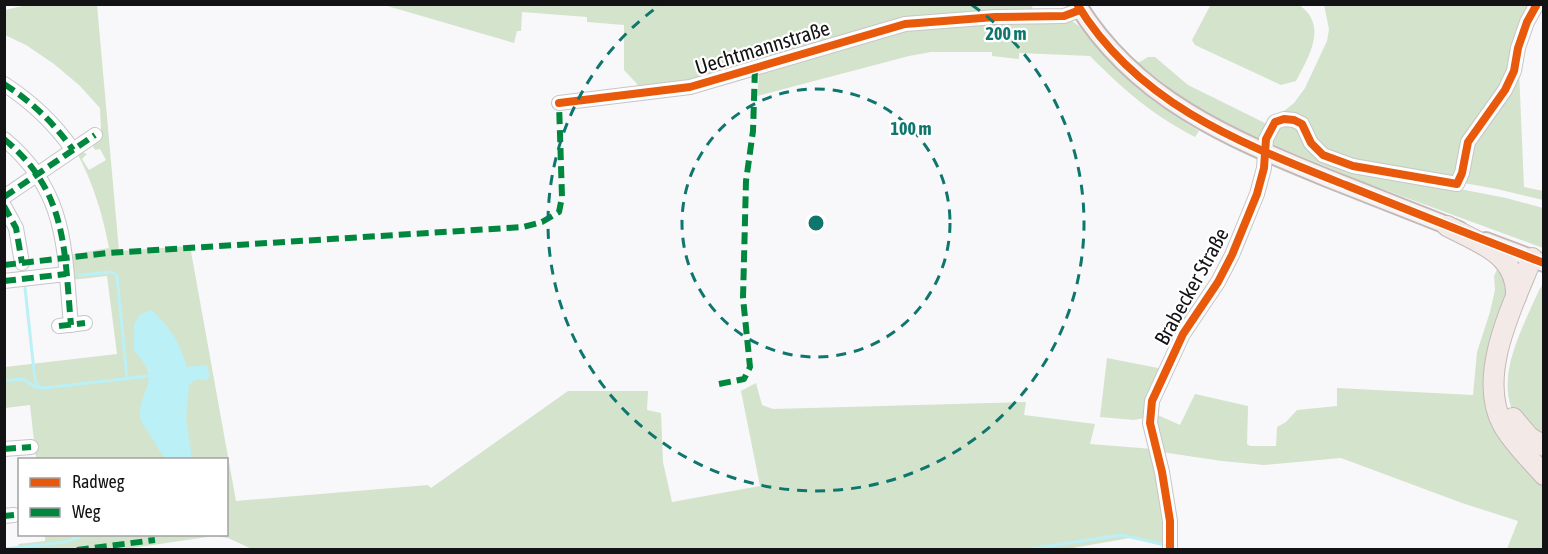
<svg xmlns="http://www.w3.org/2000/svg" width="1548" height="554" font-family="'Asap Condensed',sans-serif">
  <rect width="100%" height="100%" fill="#f8f8fb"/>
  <!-- green -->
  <g fill="#d4e3cc">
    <path d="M31,4L97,5L119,251L190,246L236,501L428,485L431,488L568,391H648L647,410L661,413L663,462L672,502L760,486L741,391L756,383L762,405L773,409L1026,402L1024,415L1095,424L1090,444L1153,449L1167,547L1130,538L1061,550H254L228,538L214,536L119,550H5L19,546L18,544L45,541V535L226,534V460L36,459L30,405L5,408V367L117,354L107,276L71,280L68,255L109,248C103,215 93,183 77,153L80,151L87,154L82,159L89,170L106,160L100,149L95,150L93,147L98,133L101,131L100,108L79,85L54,64L26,45L5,35V10Z"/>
    <polygon points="1032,4 1033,14 904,21 703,80 638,92 637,84 624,70 624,25 587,22 587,17 522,12 521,31 517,31 514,43 384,5"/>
    <path d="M1215,4H1298C1329,25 1309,56 1296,81L1281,85L1195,45L1192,40L1210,6Z"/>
    <polygon points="1324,5 1534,5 1519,70 1524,187 1543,191 1543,200 1497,189 1358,164 1317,145 1279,115 1294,103 1305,88 1327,41 1329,29"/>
    <path d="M1070,20C1088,29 1109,61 1125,76C1147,98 1172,115 1199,131L1195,137C1151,114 1125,91 1090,56L1019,53V59L992,56V52H931L909,56L757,96L759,76L763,69L905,27Z"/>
    <polygon points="1148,57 1155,57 1188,85 1269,125 1261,137 1257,138 1191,105 1138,63"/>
    <polygon points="1283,123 1295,125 1310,151 1434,184 1506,198 1543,208 1543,248 1366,183 1276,146 1272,143 1271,134"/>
    <polygon points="1500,263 1511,286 1486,370 1532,469 1543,486 1543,549 1507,549 1518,521 1462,503 1341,458 1264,465 1222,461 1161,452 1153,413 1180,425 1195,394 1248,406 1247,444 1250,446 1276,446 1277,427 1286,422 1297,410 1337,406 1337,388 1473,395 1477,352 1490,312 1495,290 1494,276"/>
    <path d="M1543,284V441C1537,437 1530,433 1525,428C1486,390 1522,330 1539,290Z"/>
    <polygon points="1107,358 1163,369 1144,418 1134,420 1100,417"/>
  </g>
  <!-- water -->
  <path fill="#bbf0f6" d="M152,310C172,329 179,342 187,367L207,365L210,376L206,380H195L189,385L186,418L192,459H165L141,421C135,391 166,383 134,351V325L139,315Z"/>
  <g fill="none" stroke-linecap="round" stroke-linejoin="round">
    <!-- stream -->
    <g stroke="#bbf0f6" stroke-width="3">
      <polyline points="79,275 112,272 117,276 127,378"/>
      <polyline points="25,288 35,380 38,386"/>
      <polyline points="4,381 23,379 35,387 44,388 149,376"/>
      <polyline points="4,549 66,542 86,534"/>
      <polyline points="1023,550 1121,535 1163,544"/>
    </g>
    <defs>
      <g id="minor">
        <path d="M4,84C32,102 54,123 73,150"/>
        <polyline points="559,103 690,87 905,24 995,17 1064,16 1080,10"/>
        <path d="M4,139C68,192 64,250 71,325"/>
        <polyline points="4,197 95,135"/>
        <polyline points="4,206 16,228 22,263"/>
        <polyline points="4,281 66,274"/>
        <polyline points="59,326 85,323"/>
        <polyline points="4,449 31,447"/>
        <polyline points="4,516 14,515"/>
        <polyline points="1170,550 1170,521 1162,472 1150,423 1152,401 1183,334 1218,282 1232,255 1257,194 1264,168 1266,139 1275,122 1284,119 1294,120 1302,124 1311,143 1323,155 1353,166 1457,184 1462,173 1468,142 1505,90 1514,71 1518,48 1527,22 1537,4"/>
      </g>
      <g id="major">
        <path d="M1077,4C1135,99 1229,138 1327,178C1371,195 1415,213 1459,230"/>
        <polyline points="1486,241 1544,263"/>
      </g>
      <g id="highway">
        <path d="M1447,226C1479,243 1518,254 1516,297"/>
        <path d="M1532,258C1513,305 1476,376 1503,425C1513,443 1530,459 1544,475"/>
        <polyline points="1513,418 1529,437 1544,446"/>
      </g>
    </defs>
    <!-- minor casing -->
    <use href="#minor" stroke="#c6c6c8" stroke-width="16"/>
    <!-- major casing -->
    <use href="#major" stroke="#c3b9b7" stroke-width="20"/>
    <!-- highway casing -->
    <use href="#highway" stroke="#c3b9b7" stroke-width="22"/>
    <!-- minor -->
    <use href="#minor" stroke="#fefefe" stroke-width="14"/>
    <!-- major -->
    <use href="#major" stroke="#f7f1f1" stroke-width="16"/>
    <!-- highway -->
    <use href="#highway" stroke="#f3e9e7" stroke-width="20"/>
    <!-- quiet -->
    <g stroke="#00873e" stroke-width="6" stroke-dasharray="12 6" stroke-linecap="butt">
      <path d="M4,84C32,102 54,123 73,150"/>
      <path d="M4,139C68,192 64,250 71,325"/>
      <polyline points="4,197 95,135"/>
      <polyline points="4,206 16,228 22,263"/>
      <polyline points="4,265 108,253 523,227 542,222 559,212 562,197 559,103"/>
      <polyline points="4,281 66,274"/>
      <polyline points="59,326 85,323"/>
      <polyline points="719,384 744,379 750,367 743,298 746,181 753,131 755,67"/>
      <polyline points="4,449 31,447"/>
      <polyline points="4,516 14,515"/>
      <polyline points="77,550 155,540"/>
    </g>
    <defs>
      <g id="cycleway">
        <path d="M1077,4C1139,106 1243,144 1348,186C1413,212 1478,238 1544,263"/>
        <polyline points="559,103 690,87 905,24 995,17 1064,16 1080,10"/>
        <polyline points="1170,550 1170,521 1162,472 1150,423 1152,401 1183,334 1218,282 1232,255 1257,194 1264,168 1266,139 1275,122 1284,119 1294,120 1302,124 1311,143 1323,155 1353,166 1457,184 1462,173 1468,142 1505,90 1514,71 1518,48 1527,22 1537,4"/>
      </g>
    </defs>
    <!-- cycleway casing -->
    <use href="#cycleway" stroke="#fff" stroke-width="11"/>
    <!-- cycleway -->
    <use href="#cycleway" stroke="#e8590c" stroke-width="8"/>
  </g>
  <!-- distance rings -->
  <g fill="none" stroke="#0f766e" stroke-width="3" stroke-dasharray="10 8">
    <circle cx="816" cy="223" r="134"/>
    <path d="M972 5A268 268 0 1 1 660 5"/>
  </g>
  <g text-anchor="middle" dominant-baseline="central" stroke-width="4.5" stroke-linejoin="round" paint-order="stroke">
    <!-- street labels -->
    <g font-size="21" fill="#131315" stroke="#fff">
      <text transform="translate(762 47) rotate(-17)">Uechtmannstraße</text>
      <text transform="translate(1191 286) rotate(-61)">Brabecker Straße</text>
    </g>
  </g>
  <circle cx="816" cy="223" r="9" fill="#0f766e" stroke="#fff" stroke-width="3"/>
  <g font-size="18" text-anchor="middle" font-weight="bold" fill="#0f766e" stroke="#fff" stroke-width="4.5" stroke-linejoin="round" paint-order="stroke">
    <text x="1006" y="40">200 m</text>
    <text x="911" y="135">100 m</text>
  </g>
  <!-- border -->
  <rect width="1548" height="554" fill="none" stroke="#131315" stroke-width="12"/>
  <!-- legend -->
  <rect x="18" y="458" width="210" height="78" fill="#ffffff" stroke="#a1a1a1" stroke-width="1.5"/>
  <rect x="30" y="478" width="30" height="9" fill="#e8590c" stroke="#a1a1a1" stroke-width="1.5"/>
  <text x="72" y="488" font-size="18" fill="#131315">Radweg</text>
  <rect x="30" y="508" width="30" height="9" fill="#00873e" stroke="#a1a1a1" stroke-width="1.5"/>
  <text x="72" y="518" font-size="18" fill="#131315">Weg</text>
</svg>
